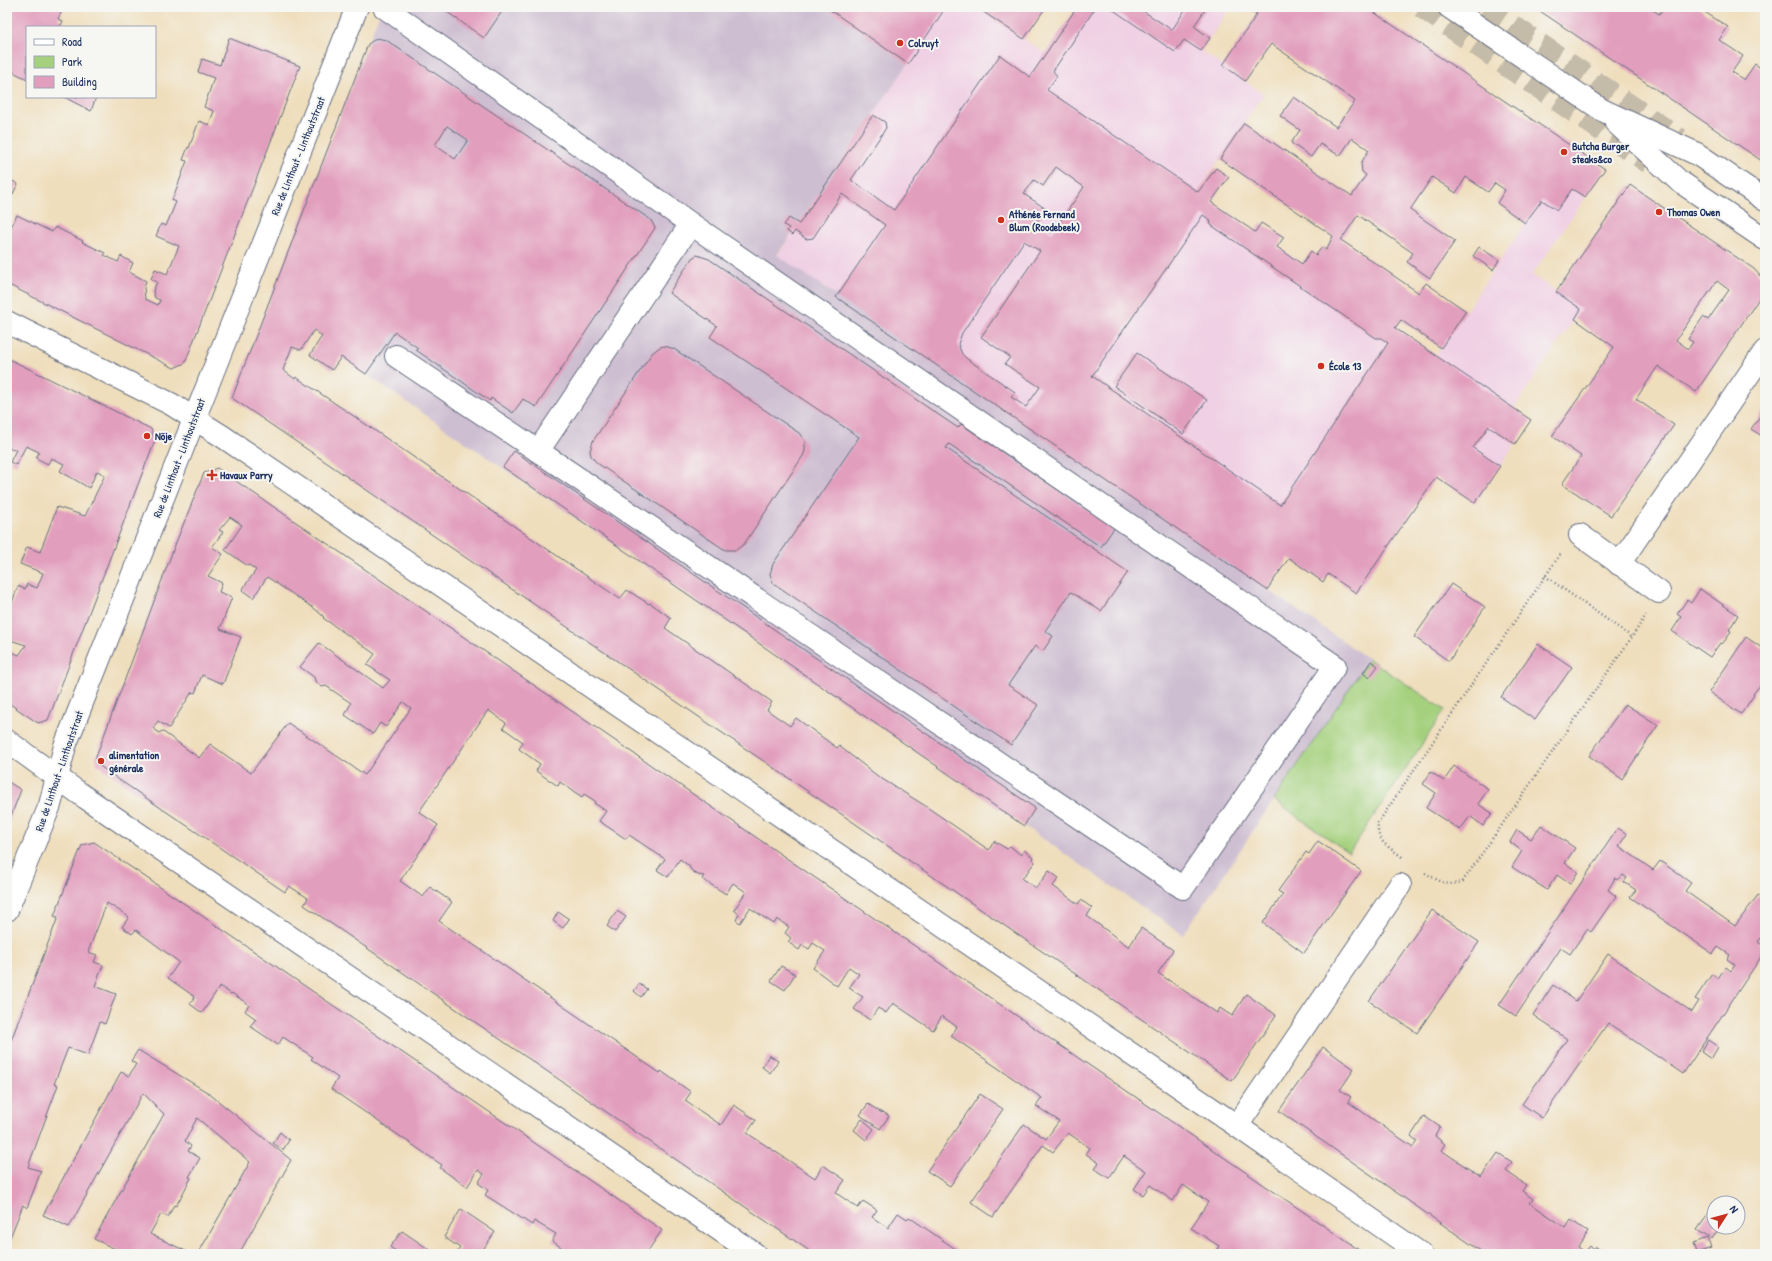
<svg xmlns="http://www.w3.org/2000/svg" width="1772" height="1261" font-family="'Patrick Hand',sans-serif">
  <rect width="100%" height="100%" fill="#f6f6f2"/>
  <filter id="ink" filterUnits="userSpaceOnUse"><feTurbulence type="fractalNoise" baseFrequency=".025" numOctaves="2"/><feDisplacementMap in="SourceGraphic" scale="8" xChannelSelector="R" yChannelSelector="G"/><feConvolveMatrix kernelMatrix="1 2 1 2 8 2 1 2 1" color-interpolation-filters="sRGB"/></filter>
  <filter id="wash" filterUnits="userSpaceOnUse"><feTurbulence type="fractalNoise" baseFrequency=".012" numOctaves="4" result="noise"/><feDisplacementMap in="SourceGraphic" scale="16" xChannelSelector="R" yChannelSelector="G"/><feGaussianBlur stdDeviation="0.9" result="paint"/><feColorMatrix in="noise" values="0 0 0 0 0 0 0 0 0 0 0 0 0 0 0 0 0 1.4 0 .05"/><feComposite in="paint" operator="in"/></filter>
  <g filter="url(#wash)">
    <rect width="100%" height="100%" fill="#efdebc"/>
    <!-- built -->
    <polygon fill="#f0d0e4" points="946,7 976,7 1045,53 1077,7 1231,7 1201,51 1264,94 1198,192 1436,355 1576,148 1605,169 1532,275 1581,309 1514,408 1531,420 1475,503 1436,477 1356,593 1328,574 1323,582 1289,558 1267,590 777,256"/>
    <!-- industrial -->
    <polygon fill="#cebed1" points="382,7 826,7 908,64 777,255 1369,659 1183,935 341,357 332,370 310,355 322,336 270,300"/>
    <!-- green -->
    <polygon fill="#a5d17e" stroke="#60806e" points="1369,659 1445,710 1349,853 1274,800"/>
    <g id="blocks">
      <!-- building -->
      <g fill="#e29fbd" fill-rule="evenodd">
        <polygon points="7,7 64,7 58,19 63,21 60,27 27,27 27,79 7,69"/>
        <polygon points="440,7 505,7 484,38"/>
        <polygon points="826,7 946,7 908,64"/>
        <polygon points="976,7 1046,7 1024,39"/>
        <path d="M1077,7H1096L1053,71L1057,76L1047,90L1198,192L1216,168L1229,177L1211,202L1255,232L1261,223L1284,237L1277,247L1302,264L1311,251L1316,255L1322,247L1326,250L1333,236L1220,159L1244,123L1352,196L1366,175L1362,172L1361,163L1369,150L1352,138L1340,156L1320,144L1311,157L1291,143L1300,130L1280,116L1294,97L1336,127L1355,101L1271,44L1245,81L1223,65L1257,14L1247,7H1366L1605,169L1585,197L1572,189L1557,210L1542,200L1525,223L1497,203L1505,190L1495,183L1488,192L1466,177L1456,193L1432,177L1410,210L1455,241L1430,278L1407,262L1413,253L1358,215L1341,240L1419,293L1426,283L1466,311L1441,348L1401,320L1395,328L1531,420L1515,444L1489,426L1473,448L1500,466L1475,503L1436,477L1356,593L1328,574L1323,582L1289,558L1267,590L836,297L885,225L842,194L813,238L806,239L795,231L792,235L787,231L789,228L784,225L789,218L799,224L873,115L885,122L886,128L851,180L894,210L1000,55L1030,77ZM1056,167L1084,187L1052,233L1037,222L1046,209L1024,194L1034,180L1043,186ZM1203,215L1210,220L1211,225L1376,338H1381L1388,343L1280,505L1092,376ZM1024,241L1040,251L981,337L1010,357L1005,364L1040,387L1026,407L1011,397L1015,392L967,359L962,354L958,344L962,333Z"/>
        <polygon points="1109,7 1137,7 1172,30 1187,7 1207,7 1194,26 1210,38 1201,51 1184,40 1175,52"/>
        <polygon points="1534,7 1649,7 1659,14 1664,7 1697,7 1728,27 1719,40 1743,56 1732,72 1744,80 1755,64 1765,71 1765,163"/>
        <polygon points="229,38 300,66 185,363 174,368 7,284 7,226 11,227 17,215 52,232 55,227 83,241 82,242 105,253 104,255 118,262 121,256 133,263 129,272 146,281 144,288 145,299 158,305 160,300 155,298 153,291 157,282 151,279 155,269 167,274 179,246 156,236 161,224 166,226 176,202 172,200 187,161 183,160 188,147 189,148 199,121 209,125 214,111 204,107 214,78 198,72 202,59 220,65"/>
        <path d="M377,38L386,40L651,220L655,228L536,407L523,399L513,413L491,398L490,401L416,350L418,348L395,332L366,374L341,357L332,370L310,355L322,336L314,330L301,350L292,347L283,370L295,379L296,377L361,421L620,599L627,590L649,604L650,603L671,618L665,628L772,702L767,710L790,726L796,718L837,748L839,746L879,777L924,805L989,850L994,841L1007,849L1010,846L1021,855L1024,850L1033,857L1032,859L1035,862L1022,879L1036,888L1049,871L1059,878L1053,886L1078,904L1081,900L1092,908L1087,916L1129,947L1141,928L1173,950L1158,973L1217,1013L1220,1008L1232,1016L1246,994L1276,1015L1232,1081L232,398L368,44ZM447,126L468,140L455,159L435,145Z"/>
        <polygon points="64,97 96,97 91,111"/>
        <polygon points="7,178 18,184 7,205"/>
        <path d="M1630,185L1754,269L1762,278L1764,285L1762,294L1696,392L1658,366L1636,399L1674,425L1611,516L1562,484L1581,456L1552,436L1614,347L1575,319L1581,309L1556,292ZM1717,281L1729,290L1708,320L1703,317L1688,339L1693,342L1688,349L1676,340Z"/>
        <polygon points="1479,247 1499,260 1493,270 1473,256"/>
        <polygon points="697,255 709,259 958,428 961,424 1114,528 1101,547 949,444 946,448 1128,572 1101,611 1071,592 1045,631 1053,636 1043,651 1035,646 1008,685 1038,705 1011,745 773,583 770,574 773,564 859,437 710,337 717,326 669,293 692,258"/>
        <polygon points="665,346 674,349 799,433 805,441 805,451 803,456 744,544 736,550 726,550 722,548 597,463 591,456 590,451 593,441 652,353 660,347"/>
        <polygon points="1137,353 1207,400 1183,434 1114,386"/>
        <polygon points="7,358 151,429 155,440 48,720 38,723 7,702 7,650 19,655 26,645 7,639 7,607 10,608 18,586 25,589 27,584 37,588 43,573 20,564 27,547 40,552 57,507 85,516 105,475 97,471 89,488 60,471 64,464 51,458 48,464 36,458 39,452 26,446 16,465 10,462 16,450 7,448"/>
        <polygon points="1765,409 1765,438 1751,429"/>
        <polygon points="514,451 1035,808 1024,826 503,467"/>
        <path d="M217,468L903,938L1365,1254H1224L1217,1249L1219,1246L1191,1228L1208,1202L1183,1185L1173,1201L1150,1185L1143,1195L1134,1189L1146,1171L1124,1156L1109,1178L1095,1169L1099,1163L1086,1154L1090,1148L1068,1133L1053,1152L1043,1145L993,1217L971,1202L1024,1124L1046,1139L1059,1121L1036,1106L1042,1098L951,1036L957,1027L942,1016L933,1030L893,1003L886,1013L878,1008L870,1020L854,1009L863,997L849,988L859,974L849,967L837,986L813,968L825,951L813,943L809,949L802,945L799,950L788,942L791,938L785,933L789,927L777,919L774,924L750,908L740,923L736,920L739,914L734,910L746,892L733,883L726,894L702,879L704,876L698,875L691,870L689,866L680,859L668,877L657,870L665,859L629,835L626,839L599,821L606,811L594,803L595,801L584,794L582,797L560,782L558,786L536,771L540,764L519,749L523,742L503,728L506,723L488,710L419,812L438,825L400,881L423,897L430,887L452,902L439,921L660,1073L661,1071L691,1092L685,1101L721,1125L734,1105L756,1120L747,1133L815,1178L823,1165L845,1180L836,1193L858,1208L863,1201L877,1210L872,1217L888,1228L898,1213L907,1219L909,1217L957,1250L955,1253L957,1254H814L304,905L308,898L289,886L285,892L118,779L97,764L96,757L175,545L204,473ZM230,517L242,525L225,550L248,566L249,565L256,570L242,590L253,598L267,577L315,609L324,617L323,618L375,654L367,665L390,680L383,688L319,643L300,667L314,677L315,681L322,687L326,686L351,703L345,715L373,734L380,723L386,727L403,702L411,708L365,775L288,723L251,773L210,744L199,758L162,731L159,733L153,728L158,721L169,728L192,692L195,693L202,675L223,684L241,637L220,629L232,597L219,592L222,583L208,576L223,554L212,547L223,532L219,530Z"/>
        <polygon points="1451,584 1485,607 1449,661 1414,637"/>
        <polygon points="1700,589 1738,615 1729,630 1731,631 1727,638 1722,644 1720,643 1710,657 1672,631 1681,617 1677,614 1687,600 1691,603"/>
        <polygon points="1746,637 1765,650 1765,679 1753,694 1754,695 1741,714 1709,692"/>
        <polygon points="1538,644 1572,667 1535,720 1501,697"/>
        <polygon points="1371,661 1378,666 1369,678 1363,673"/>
        <polygon points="1625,704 1658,725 1622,779 1589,756"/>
        <polygon points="1454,766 1488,789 1478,804 1492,813 1483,826 1470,816 1460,830 1426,808 1436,793 1423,784 1431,772 1444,781"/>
        <polygon points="7,781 21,790 7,826"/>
        <polygon points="1541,825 1575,848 1565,863 1578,872 1570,884 1557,875 1547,890 1512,867 1522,851 1510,842 1517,830 1531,839"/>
        <polygon points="1618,828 1627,834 1619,846 1653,870 1660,861 1691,883 1685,891 1735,926 1758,895 1765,900 1765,932 1758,942 1765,947 1765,951 1683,1074 1608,1023 1542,1118 1522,1104 1567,1039 1533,1015 1553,985 1576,1001 1608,954 1692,1012 1699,1001 1695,999 1712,974 1718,978 1726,967 1731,971 1735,965 1727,959 1730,955 1718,947 1713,954 1630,897 1636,890 1624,882 1627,878 1623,875 1618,880 1614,878 1614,880 1608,890 1616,896 1591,932 1587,929 1570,954 1561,948 1516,1016 1499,1005"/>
        <polygon points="1318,841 1361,871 1304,953 1263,923 1283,894 1278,891 1306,852 1309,854"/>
        <polygon points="94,842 662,1230 646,1254 583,1254 578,1251 576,1254 571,1254 552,1241 556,1234 534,1221 532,1225 485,1195 488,1190 478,1183 484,1174 478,1170 467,1187 440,1168 442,1165 331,1089 338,1078 311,1059 313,1057 283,1037 278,1045 250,1026 256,1019 245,1011 249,1005 232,993 231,994 220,986 202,1013 190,1004 195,997 168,978 179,962 136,930 132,934 122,927 129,917 107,903 88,952 97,955 94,962 103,965 95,986 116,994 105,1024 100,1022 88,1055 68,1048 54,1084 58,1085 28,1167 41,1171 27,1208 23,1205 7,1245 7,1051 58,917 54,916 82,845"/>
        <polygon points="1432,910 1479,942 1417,1033 1369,1001"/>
        <polygon points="617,911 626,917 615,932 607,926"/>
        <polygon points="558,912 569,919 563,928 553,921"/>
        <polygon points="781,966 795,974 785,990 771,981"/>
        <polygon points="639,984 647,989 641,997 634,991"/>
        <polygon points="1708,1040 1718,1047 1711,1059 1701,1052"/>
        <polygon points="1323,1047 1354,1069 1340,1090 1351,1097 1348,1102 1413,1147 1417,1141 1411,1136 1424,1116 1440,1127 1435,1136 1445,1144 1441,1150 1481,1177 1498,1153 1512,1162 1506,1171 1526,1185 1522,1191 1533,1199 1530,1203 1566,1228 1571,1220 1588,1232 1578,1247 1585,1252 1590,1246 1594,1250 1596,1247 1607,1254 1485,1254 1279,1111"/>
        <polygon points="138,1050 207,1092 291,1160 239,1254 198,1254 250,1162 197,1118 185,1141 191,1146 188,1151 200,1158 189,1177 191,1178 176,1206 174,1205 168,1217 161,1214 150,1234 192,1254 126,1254 94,1239 164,1114 143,1093 69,1227 43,1215 121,1072 129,1076 136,1064 131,1061"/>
        <polygon points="769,1055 778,1061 770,1073 762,1067"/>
        <polygon points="980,1094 1003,1109 950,1186 927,1171"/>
        <polygon points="868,1104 882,1113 883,1112 889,1116 880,1129 860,1115"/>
        <polygon points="862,1119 874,1129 866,1140 854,1130"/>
        <polygon points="280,1132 289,1140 283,1150 273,1143"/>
        <polygon points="1714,1206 1714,1227 1719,1227 1711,1239 1697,1230"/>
        <polygon points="461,1209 495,1232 480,1254 456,1254 460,1248 444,1237"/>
        <polygon points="402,1231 436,1254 400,1254 390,1247"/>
        <polygon points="1707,1238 1711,1248 1697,1253 1694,1243"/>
      </g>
    </g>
  </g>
  <g filter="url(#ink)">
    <use href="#blocks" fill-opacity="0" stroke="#656c7f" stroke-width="1"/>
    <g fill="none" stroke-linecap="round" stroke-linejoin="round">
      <!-- highway-tunnel -->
      <g stroke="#c5bba9" stroke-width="22" stroke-dasharray="22 11" stroke-linecap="butt">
        <polyline points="1421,7 1649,163"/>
        <polyline points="1485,7 1680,139"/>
      </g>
      <defs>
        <g id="minor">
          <polyline points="384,7 691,224 1335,666 1183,888 538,451 396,356"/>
          <polyline points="7,322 171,404 222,436 1237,1126 1421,1254"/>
          <polyline points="538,451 691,224"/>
          <polyline points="1580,535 1659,592"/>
          <polyline points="1619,564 1765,351"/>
          <polyline points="7,741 86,798 755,1254"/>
          <polyline points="7,910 50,805 65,746 357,7"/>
          <polyline points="1237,1126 1400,885"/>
        </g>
        <g id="major">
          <polyline points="1449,7 1602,110 1697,154 1765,200"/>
          <polyline points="1616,123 1679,181 1765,239"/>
        </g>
      </defs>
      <!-- minor casing -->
      <use href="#minor" stroke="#656c7f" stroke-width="24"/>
      <!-- major casing -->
      <use href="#major" stroke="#656c7f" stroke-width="24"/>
      <!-- path -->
      <g stroke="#656c7f" stroke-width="2.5" stroke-dasharray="1 3" stroke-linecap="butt">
        <polyline points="1545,576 1632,637 1646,615"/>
        <path d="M1402,857C1388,846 1376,842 1378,823L1561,553"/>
        <path d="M1425,873C1438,880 1448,888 1463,881L1632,637"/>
      </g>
      <!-- minor -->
      <use href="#minor" stroke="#fff" stroke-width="22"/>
      <!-- major -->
      <use href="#major" stroke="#fff" stroke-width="22"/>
    </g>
  </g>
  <!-- markers -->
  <g fill="#c8321e" stroke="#f6f6f2" stroke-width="1.5">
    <circle cx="900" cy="43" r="4"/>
    <circle cx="1564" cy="152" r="4"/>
    <circle cx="1659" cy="212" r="4"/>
    <circle cx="1001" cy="220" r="4"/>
    <circle cx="1321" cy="366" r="4"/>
    <circle cx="147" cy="436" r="4"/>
    <path d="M210 469h4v4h4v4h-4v4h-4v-4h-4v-4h4z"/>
    <circle cx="101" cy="761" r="4"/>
  </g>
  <g text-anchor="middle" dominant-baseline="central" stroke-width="4" stroke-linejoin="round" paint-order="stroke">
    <!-- poi labels -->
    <g font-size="11" font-weight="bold" fill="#1b2f5e" stroke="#f6f6f2" text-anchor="start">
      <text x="908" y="43">Colruyt</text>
      <text x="1572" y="146">Butcha Burger<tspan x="1572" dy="13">steaks&amp;co</tspan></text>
      <text x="1667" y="212">Thomas Owen</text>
      <text x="1009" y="214">Athénée Fernand<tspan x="1009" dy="13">Blum (Roodebeek)</tspan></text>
      <text x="1329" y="366">École 13</text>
      <text x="155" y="436">Nöje</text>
      <text x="220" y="475">Havaux Parry</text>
      <text x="109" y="755">alimentation<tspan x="109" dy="13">générale</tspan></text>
    </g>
    <!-- street labels -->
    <g font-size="11" fill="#1b2f5e" stroke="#f6f6f2">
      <text transform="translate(298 156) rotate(-68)">Rue de Linthout - Linthoutstraat</text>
      <text transform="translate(179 458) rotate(-69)">Rue de Linthout - Linthoutstraat</text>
      <text transform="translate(59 771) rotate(-71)">Rue de Linthout - Linthoutstraat</text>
    </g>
  </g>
  <!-- margin -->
  <rect width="1772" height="1261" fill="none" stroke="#f6f6f2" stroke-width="24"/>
  <!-- legend -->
  <rect x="26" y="26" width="130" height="72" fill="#f6f6f2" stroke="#9ea6b7"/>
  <rect x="34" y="39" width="20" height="6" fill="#ffffff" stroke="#9ea6b7"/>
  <text x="62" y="46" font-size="12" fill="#1b2f5e">Road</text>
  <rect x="34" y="56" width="20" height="12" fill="#a5d17e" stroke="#9ea6b7"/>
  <text x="62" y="66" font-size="12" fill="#1b2f5e">Park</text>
  <rect x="34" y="76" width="20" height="12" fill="#e29fbd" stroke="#9ea6b7"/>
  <text x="62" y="86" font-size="12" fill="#1b2f5e">Building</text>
  <!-- north arrow -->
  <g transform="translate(1726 1215) rotate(54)"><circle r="19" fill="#f6f6f2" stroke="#9ea6b7"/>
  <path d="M0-3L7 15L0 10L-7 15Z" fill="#c8321e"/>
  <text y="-6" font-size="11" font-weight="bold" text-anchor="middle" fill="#1b2f5e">N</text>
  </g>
</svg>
